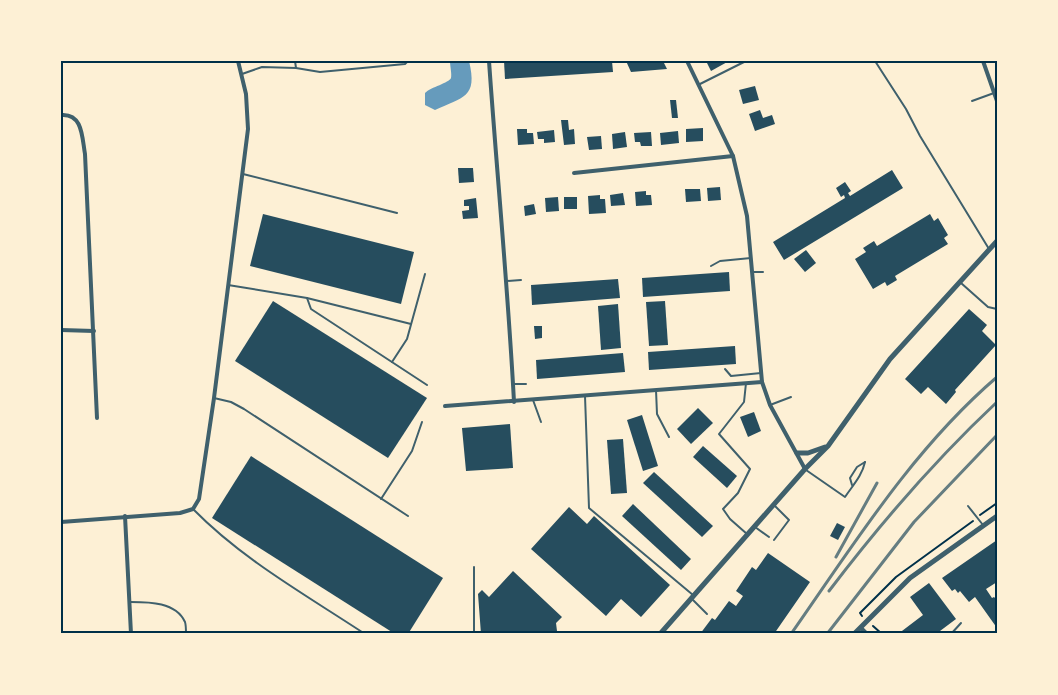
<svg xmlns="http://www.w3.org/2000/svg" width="1058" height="695" font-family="Ubuntu,sans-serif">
  <rect width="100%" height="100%" fill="#fdf0d5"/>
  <!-- water -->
  <path fill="#669bbc" d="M450,61H469C478,98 463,97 435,110L425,105V93C431,87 449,83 451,78C452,74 450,66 450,61Z"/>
  <!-- building -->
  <g fill="#264d5e">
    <polygon points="504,61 612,61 613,72 505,79"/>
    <polygon points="626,61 663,61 667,69 631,72"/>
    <polygon points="706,61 729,61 711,71"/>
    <polygon points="755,86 759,100 743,104 739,90"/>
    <polygon points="670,100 676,100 678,118 672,118"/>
    <polygon points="760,110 763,118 772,115 775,124 755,131 749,114"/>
    <polygon points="561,120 568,120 569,130 574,129 575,144 564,145"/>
    <polygon points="703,128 703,141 686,142 686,129"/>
    <polygon points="517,129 527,129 527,133 533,133 534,144 518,145"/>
    <polygon points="554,130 555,142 544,143 544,139 538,139 537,132"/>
    <polygon points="678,131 679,143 661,145 660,133"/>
    <polygon points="625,132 627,147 613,149 612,134"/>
    <polygon points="651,132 652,146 641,146 640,142 635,142 634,133"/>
    <polygon points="601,136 602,149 589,150 587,137"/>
    <polygon points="458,168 473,168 474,182 459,183"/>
    <polygon points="892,170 903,188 784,260 773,242 845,198 844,195 841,197 836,188 845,182 851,191 848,193 850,196"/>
    <polygon points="720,187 721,200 708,201 707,188"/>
    <polygon points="685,189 700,189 701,201 686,202"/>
    <polygon points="646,191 646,195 651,195 652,205 636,206 635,192"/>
    <polygon points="623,193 625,205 611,206 610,195"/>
    <polygon points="600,195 600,199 605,199 606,213 589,214 588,196"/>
    <polygon points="558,197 559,211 546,212 545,198"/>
    <rect x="564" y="197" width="13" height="12"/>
    <polygon points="476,198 478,218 463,219 462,211 469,210 469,206 464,206 464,200"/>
    <polygon points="534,204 536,214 525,216 524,206"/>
    <polygon points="263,214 414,252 401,304 250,266"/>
    <polygon points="930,214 934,221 938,218 948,235 944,238 948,244 895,276 897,280 887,286 885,282 873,289 855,259 866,252 863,248 874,241 877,246"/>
    <polygon points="806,250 816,263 805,272 794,259"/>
    <polygon points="729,272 730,291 643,297 642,278"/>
    <polygon points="618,279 620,298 532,305 531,285"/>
    <polygon points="273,301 427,398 388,458 235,361"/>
    <polygon points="665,301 668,345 649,346 646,302"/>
    <polygon points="618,304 621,348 601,350 598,306"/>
    <polygon points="969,309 987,325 982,331 996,345 955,390 956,392 946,404 928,387 921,394 905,379"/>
    <polygon points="534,326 542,326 542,338 535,339"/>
    <polygon points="735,346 736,364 649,370 648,352"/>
    <polygon points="623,353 625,372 537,379 536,360"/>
    <polygon points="698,408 713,423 691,444 677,429"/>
    <polygon points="754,412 761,431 748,437 740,417"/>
    <polygon points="642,415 658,466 643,471 627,420"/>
    <polygon points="510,424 513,468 466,471 462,428"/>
    <polygon points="623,439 627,493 611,494 607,440"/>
    <polygon points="703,446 737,476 727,488 693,457"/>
    <polygon points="251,456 443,578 408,634 395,634 212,518"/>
    <polygon points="654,472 713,526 702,537 643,483"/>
    <polygon points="633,504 691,559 681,570 622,516"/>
    <polygon points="569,507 587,524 594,516 670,585 641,617 621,599 606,616 531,549"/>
    <polygon points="837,523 845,527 838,540 830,536"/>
    <polygon points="997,540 997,582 986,589 992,598 994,597 997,600 997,628 975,597 969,602 960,591 958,593 955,589 952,591 942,578"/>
    <polygon points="768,553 810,582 774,634 700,634 712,618 715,620 729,601 736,606 743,596 736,591 752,567 756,570"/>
    <polygon points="513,571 562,617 556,623 557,631 560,634 481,634 478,594 482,590 489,597"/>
    <polygon points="929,583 956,619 936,634 898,634 923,615 910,597"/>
  </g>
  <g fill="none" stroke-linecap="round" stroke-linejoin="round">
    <!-- path -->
    <g stroke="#003049" stroke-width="2">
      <polyline points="980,515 997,503"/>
      <polyline points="862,616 860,613 896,577 973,521"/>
      <polyline points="873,626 882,634"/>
    </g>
    <!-- service -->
    <g stroke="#3f606c" stroke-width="2">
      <polyline points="295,61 296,68"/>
      <polyline points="875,61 906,109 920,136 989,249"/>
      <polyline points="242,74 262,67 296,68 320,72 405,64 408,61"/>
      <polyline points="698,85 746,61"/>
      <polyline points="972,101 994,93"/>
      <polyline points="243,174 397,213"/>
      <polyline points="711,266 720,261 751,258"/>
      <polyline points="752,272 763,272"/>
      <polyline points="507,281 521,280"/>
      <polyline points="961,283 988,307 997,309"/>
      <polyline points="228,285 307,298 311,309 427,385"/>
      <polyline points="307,298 411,324"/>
      <polyline points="392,362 407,339 425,274"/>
      <polyline points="725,369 731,376 761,373"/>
      <polyline points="746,383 744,402 719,434 750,469 738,493 723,509 730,519 747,534"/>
      <polyline points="513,384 526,384"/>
      <polyline points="656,390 657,414 669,437"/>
      <polyline points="585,396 589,508 693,595"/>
      <polyline points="214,398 231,402 244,409 408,516"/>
      <polyline points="533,400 541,422"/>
      <polyline points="770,405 791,397"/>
      <path d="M806,470L845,497C853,485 862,476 865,462"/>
      <polyline points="852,485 850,478 857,467 865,462"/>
      <polyline points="381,499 412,451 422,422"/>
      <polyline points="968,506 983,525"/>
      <path d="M193,509C243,560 306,595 365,634"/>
      <polyline points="755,527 769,537"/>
      <polyline points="774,540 789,520 774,505"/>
      <polyline points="693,600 707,614"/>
      <path d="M131,602C149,602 176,602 185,622C186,625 186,630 186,634"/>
      <polyline points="474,634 474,567"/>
      <polyline points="951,634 961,623"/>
    </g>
    <!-- minor -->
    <g stroke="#3f606c" stroke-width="4">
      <path d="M489,61C497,175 508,288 514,402"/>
      <polyline points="687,61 733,156 747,216 762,382 770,405 805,469"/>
      <polyline points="983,61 997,101"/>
      <path d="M61,115C83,113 82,138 85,154L97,418"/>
      <polyline points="574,173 733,156"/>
      <polyline points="61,330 94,331"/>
      <polyline points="445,406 762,382"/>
      <polyline points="125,516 131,634"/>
      <polyline points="61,522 180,513 193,509 199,499 214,398 248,129 246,94 238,61"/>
      <polyline points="861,628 867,634"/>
    </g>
    <!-- tertiary -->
    <g stroke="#3f606c" stroke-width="5">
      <polyline points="797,453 808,453 825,447"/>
      <polyline points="660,634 805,469 828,446 890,359 997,241"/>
      <polyline points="854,634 910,578 997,516"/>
    </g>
    <!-- rail -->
    <g stroke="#657d81" stroke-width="3">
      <polyline points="836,557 877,483"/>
      <path d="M829,591C880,524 935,460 997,402"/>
      <path d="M791,634C854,544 913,449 997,377"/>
      <polyline points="827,634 914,522 997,435"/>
    </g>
  </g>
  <!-- border -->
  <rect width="1058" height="695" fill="none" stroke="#fdf0d5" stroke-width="125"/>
  <rect x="62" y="62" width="934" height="570" fill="none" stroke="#003049" stroke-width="2"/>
</svg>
